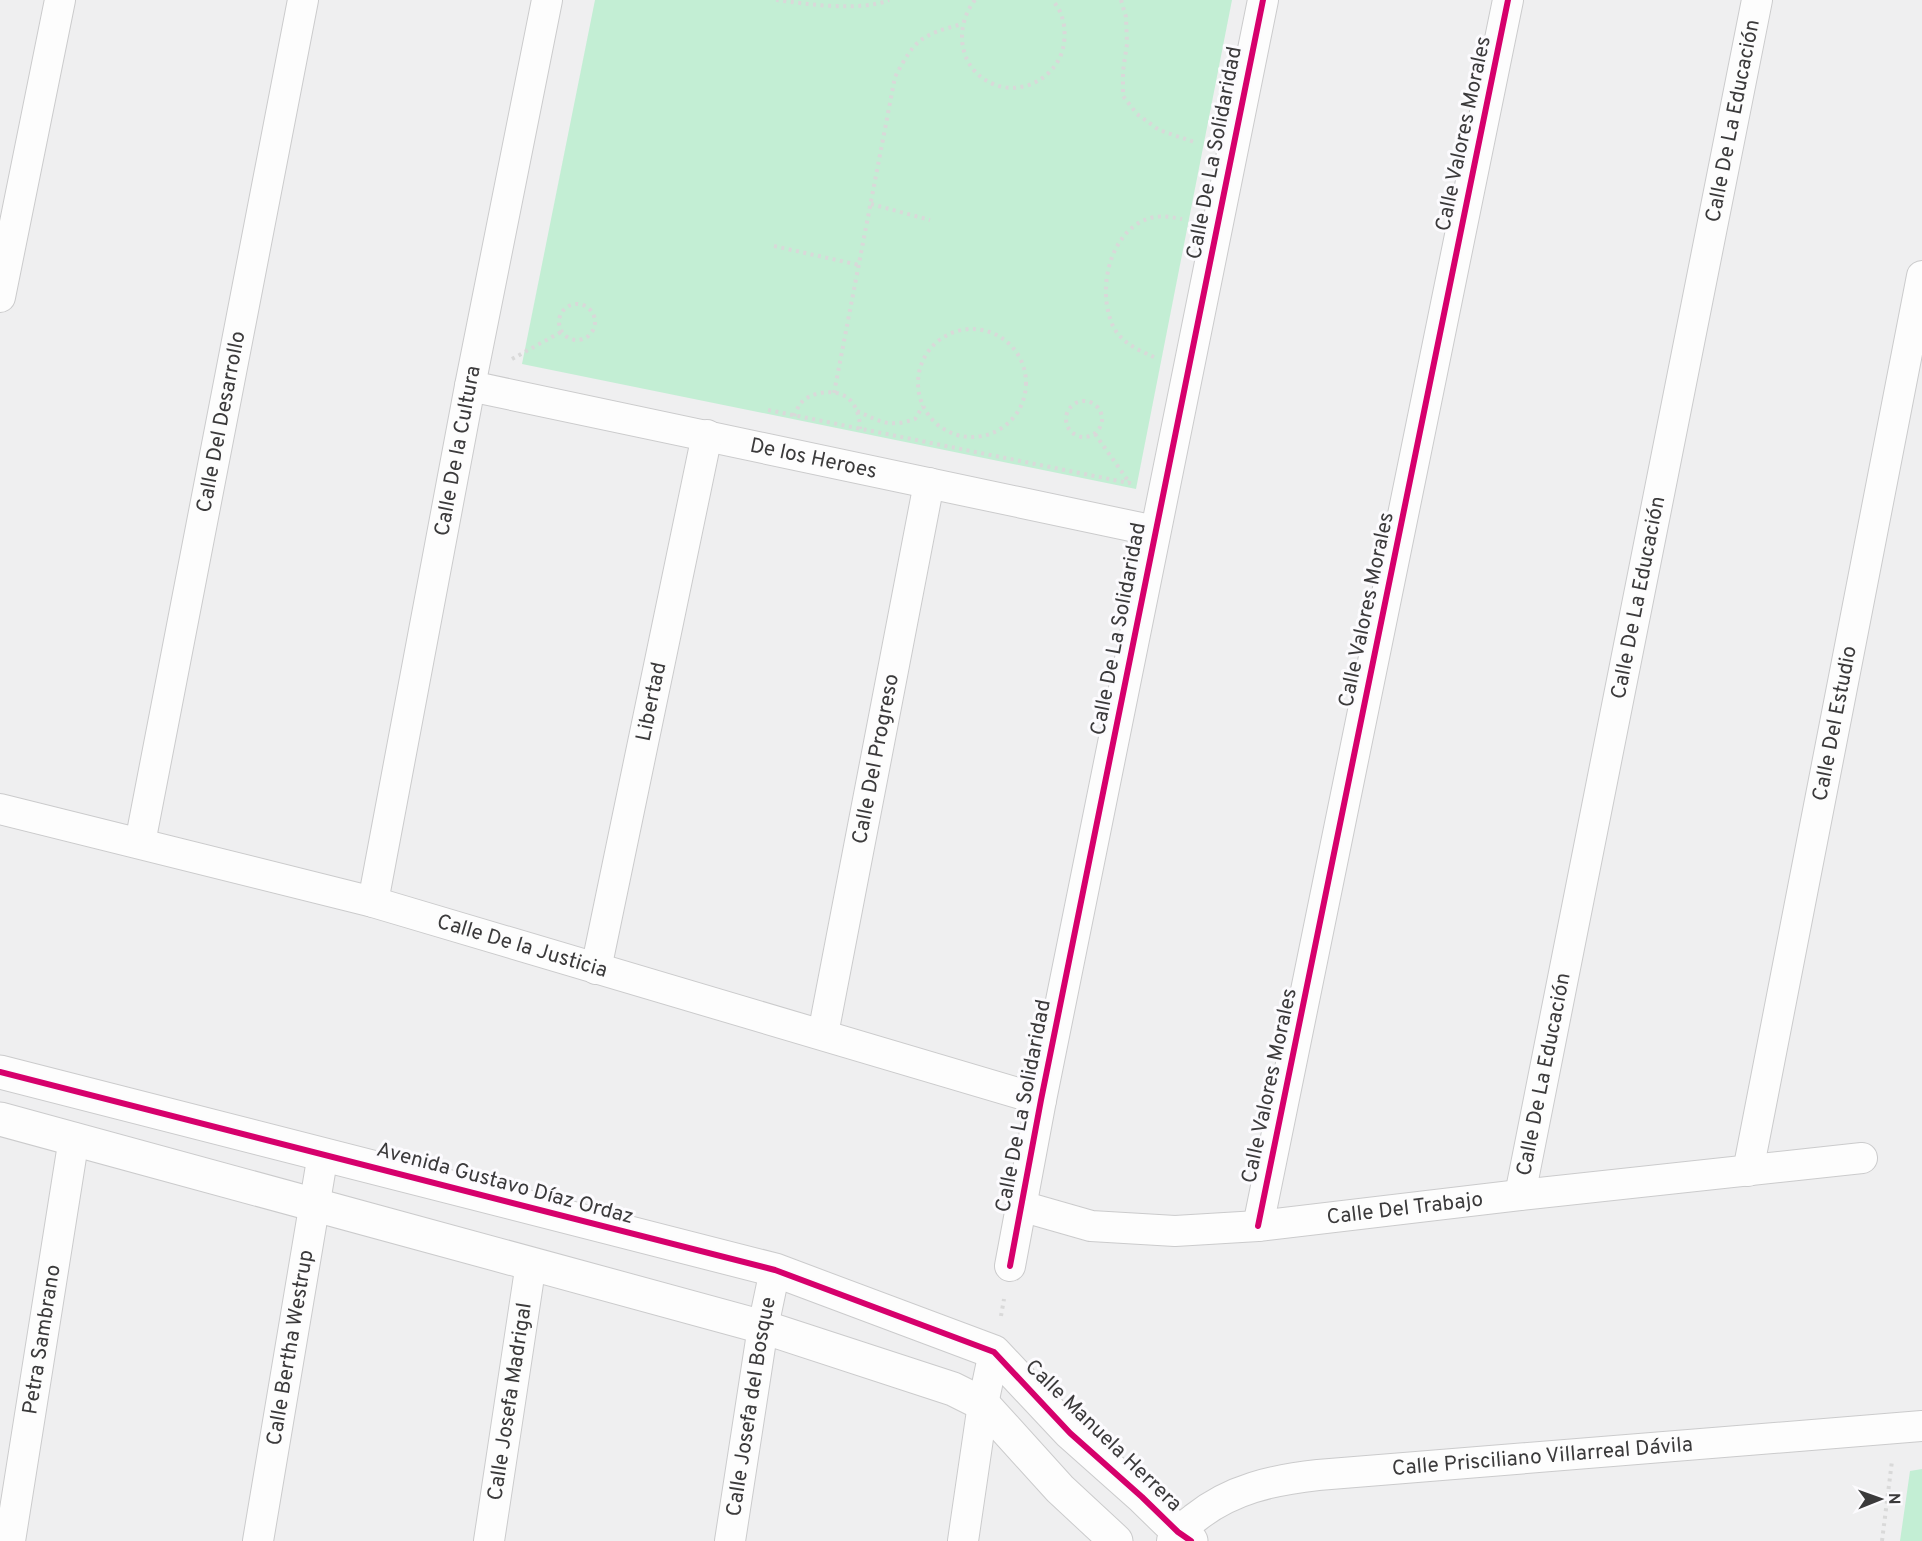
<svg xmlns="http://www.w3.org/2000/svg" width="1922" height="1541" font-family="Overpass,sans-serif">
  <rect width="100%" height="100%" fill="#efeff0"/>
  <!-- green -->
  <g fill="#c3eed4">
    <polygon points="595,0 1232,0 1136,489 522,364"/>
    <polygon points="1922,1469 1922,1541 1900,1541 1910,1471"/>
  </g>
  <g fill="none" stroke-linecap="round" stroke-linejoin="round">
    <defs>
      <g id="minor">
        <polyline points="0,297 60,0"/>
        <path id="s1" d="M470,386L1155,531"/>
        <path id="s2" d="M0,809L373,902L1041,1100"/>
        <path id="s3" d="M140,843L303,0"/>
        <path id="s4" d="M373,902L470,386L547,0"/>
        <path id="s5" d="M596,969L707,435"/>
        <path id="s6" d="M823,1034L929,483"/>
        <path id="s7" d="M1748,1171L1922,276"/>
        <path id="s8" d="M1520,1195L1757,0"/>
        <path id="s9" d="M1021,1206L1091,1226L1175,1231L1258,1226L1520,1195L1862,1158"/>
        <polyline points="1258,1226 1508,0"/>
        <polyline points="1010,1266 1041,1100 1263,0"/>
        <path id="s10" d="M10,1541L74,1138"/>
        <path id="s11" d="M258,1541L323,1154"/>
        <path id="s12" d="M489,1541L531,1263"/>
        <path id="s13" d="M730,1541L763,1327L775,1270"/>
        <polyline points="963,1541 983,1404 994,1352"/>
        <path id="s14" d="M1172,1541C1178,1531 1186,1525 1195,1518C1231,1489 1273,1480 1318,1475L1922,1426"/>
      </g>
      <g id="tertiary">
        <polyline points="0,1072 775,1270 994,1352 1070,1433 1142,1497 1178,1532 1191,1541"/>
        <polyline points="0,1119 763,1327 953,1389 983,1404 1060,1489 1116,1541"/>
      </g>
    </defs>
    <!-- minor casing -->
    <use href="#minor" stroke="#cbcbcc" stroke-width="32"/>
    <!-- tertiary casing -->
    <use href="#tertiary" stroke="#cbcbcc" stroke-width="35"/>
    <!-- path -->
    <g stroke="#d9d9d9" stroke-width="4" stroke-dasharray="3 4.5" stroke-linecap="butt">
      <path d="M776,0C807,4 860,12 889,0"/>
      <path d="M975,0C954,26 958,68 991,83C1022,98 1060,76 1064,43C1066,28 1063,11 1052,0"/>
      <polyline points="1121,0 1126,17 1127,44 1123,71 1123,96 1137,114 1159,130 1197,143"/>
      <polyline points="871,204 930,220"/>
      <polyline points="774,246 859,265"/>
      <circle cx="577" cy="322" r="18"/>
      <circle cx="972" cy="383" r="54"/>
      <path d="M1154,357C1140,351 1122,343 1114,328C1096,293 1108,231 1150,218C1161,215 1171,217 1182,219"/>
      <polyline points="512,359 561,332"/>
      <path d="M834,393L895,77C915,39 921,35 962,24"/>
      <circle cx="1084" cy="419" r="18"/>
      <polyline points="768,410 1129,483 1130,480"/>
      <path d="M857,411C882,422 888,428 915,419L923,406"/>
      <path d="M794,416C796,412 798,406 801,403C811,391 837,388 849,399C857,406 860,419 860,429"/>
      <polyline points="1095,434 1129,482"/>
      <polyline points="1001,1316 1004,1299"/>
      <polyline points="1882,1541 1892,1461"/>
    </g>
    <!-- minor -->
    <use href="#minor" stroke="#fdfdfd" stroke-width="30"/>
    <!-- tertiary -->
    <use href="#tertiary" stroke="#fdfdfd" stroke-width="33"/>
    <defs>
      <g id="cycleway">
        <polyline points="0,1072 775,1270 994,1352 1070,1433 1142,1497 1178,1532 1191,1541"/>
        <polyline points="1258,1226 1508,0"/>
        <polyline points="1010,1266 1041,1100 1263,0"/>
      </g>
    </defs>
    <!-- cycleway casing -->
    <use href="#cycleway" stroke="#fcfbfe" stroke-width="10"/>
    <!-- cycleway -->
    <use href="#cycleway" stroke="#d6006c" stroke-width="6"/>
  </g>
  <g text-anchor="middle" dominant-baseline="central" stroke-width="6" stroke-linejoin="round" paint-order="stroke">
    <!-- street labels -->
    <g font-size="21" fill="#3b3a3b" stroke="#fcfbfe">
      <text stroke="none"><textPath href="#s8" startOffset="1095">Calle De La Educación</textPath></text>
      <text transform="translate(1464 134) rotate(-78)">Calle Valores Morales</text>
      <text transform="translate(1215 153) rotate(-79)">Calle De La Solidaridad</text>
      <text stroke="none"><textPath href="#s3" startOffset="429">Calle Del Desarrollo</textPath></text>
      <text stroke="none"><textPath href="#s4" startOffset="459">Calle De la Cultura</textPath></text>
      <text stroke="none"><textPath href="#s1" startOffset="351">De los Heroes</textPath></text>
      <text stroke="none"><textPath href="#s8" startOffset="609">Calle De La Educación</textPath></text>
      <text transform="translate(1367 610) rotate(-78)">Calle Valores Morales</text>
      <text transform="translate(1119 629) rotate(-79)">Calle De La Solidaridad</text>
      <text stroke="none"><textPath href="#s5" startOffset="273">Libertad</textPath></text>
      <text stroke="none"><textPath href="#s7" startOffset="456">Calle Del Estudio</textPath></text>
      <text stroke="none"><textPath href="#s6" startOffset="280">Calle Del Progreso</textPath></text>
      <text stroke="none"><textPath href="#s2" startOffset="540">Calle De la Justicia</textPath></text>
      <text stroke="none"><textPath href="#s8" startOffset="123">Calle De La Educación</textPath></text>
      <text transform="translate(1270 1086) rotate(-78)">Calle Valores Morales</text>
      <text transform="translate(1024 1106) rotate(-79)">Calle De La Solidaridad</text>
      <text transform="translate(505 1184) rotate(15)">Avenida Gustavo Díaz Ordaz</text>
      <text stroke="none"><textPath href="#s9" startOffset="388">Calle Del Trabajo</textPath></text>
      <text stroke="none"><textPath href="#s10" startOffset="204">Petra Sambrano</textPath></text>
      <text stroke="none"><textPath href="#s11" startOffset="196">Calle Bertha Westrup</textPath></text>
      <text stroke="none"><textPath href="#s12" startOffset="141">Calle Josefa Madrigal</textPath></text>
      <text stroke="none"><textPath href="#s13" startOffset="136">Calle Josefa del Bosque</textPath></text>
      <text transform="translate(1103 1436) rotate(44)">Calle Manuela Herrera</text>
      <text stroke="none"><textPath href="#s14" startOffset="390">Calle Prisciliano Villarreal Dávila</textPath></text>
    </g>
  </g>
  <!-- north arrow -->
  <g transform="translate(1880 1499) rotate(89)" stroke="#fcfbfe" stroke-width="4.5" paint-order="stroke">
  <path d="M0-4.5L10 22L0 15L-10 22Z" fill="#3b3a3b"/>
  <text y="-9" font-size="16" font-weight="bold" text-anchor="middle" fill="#3b3a3b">N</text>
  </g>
</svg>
